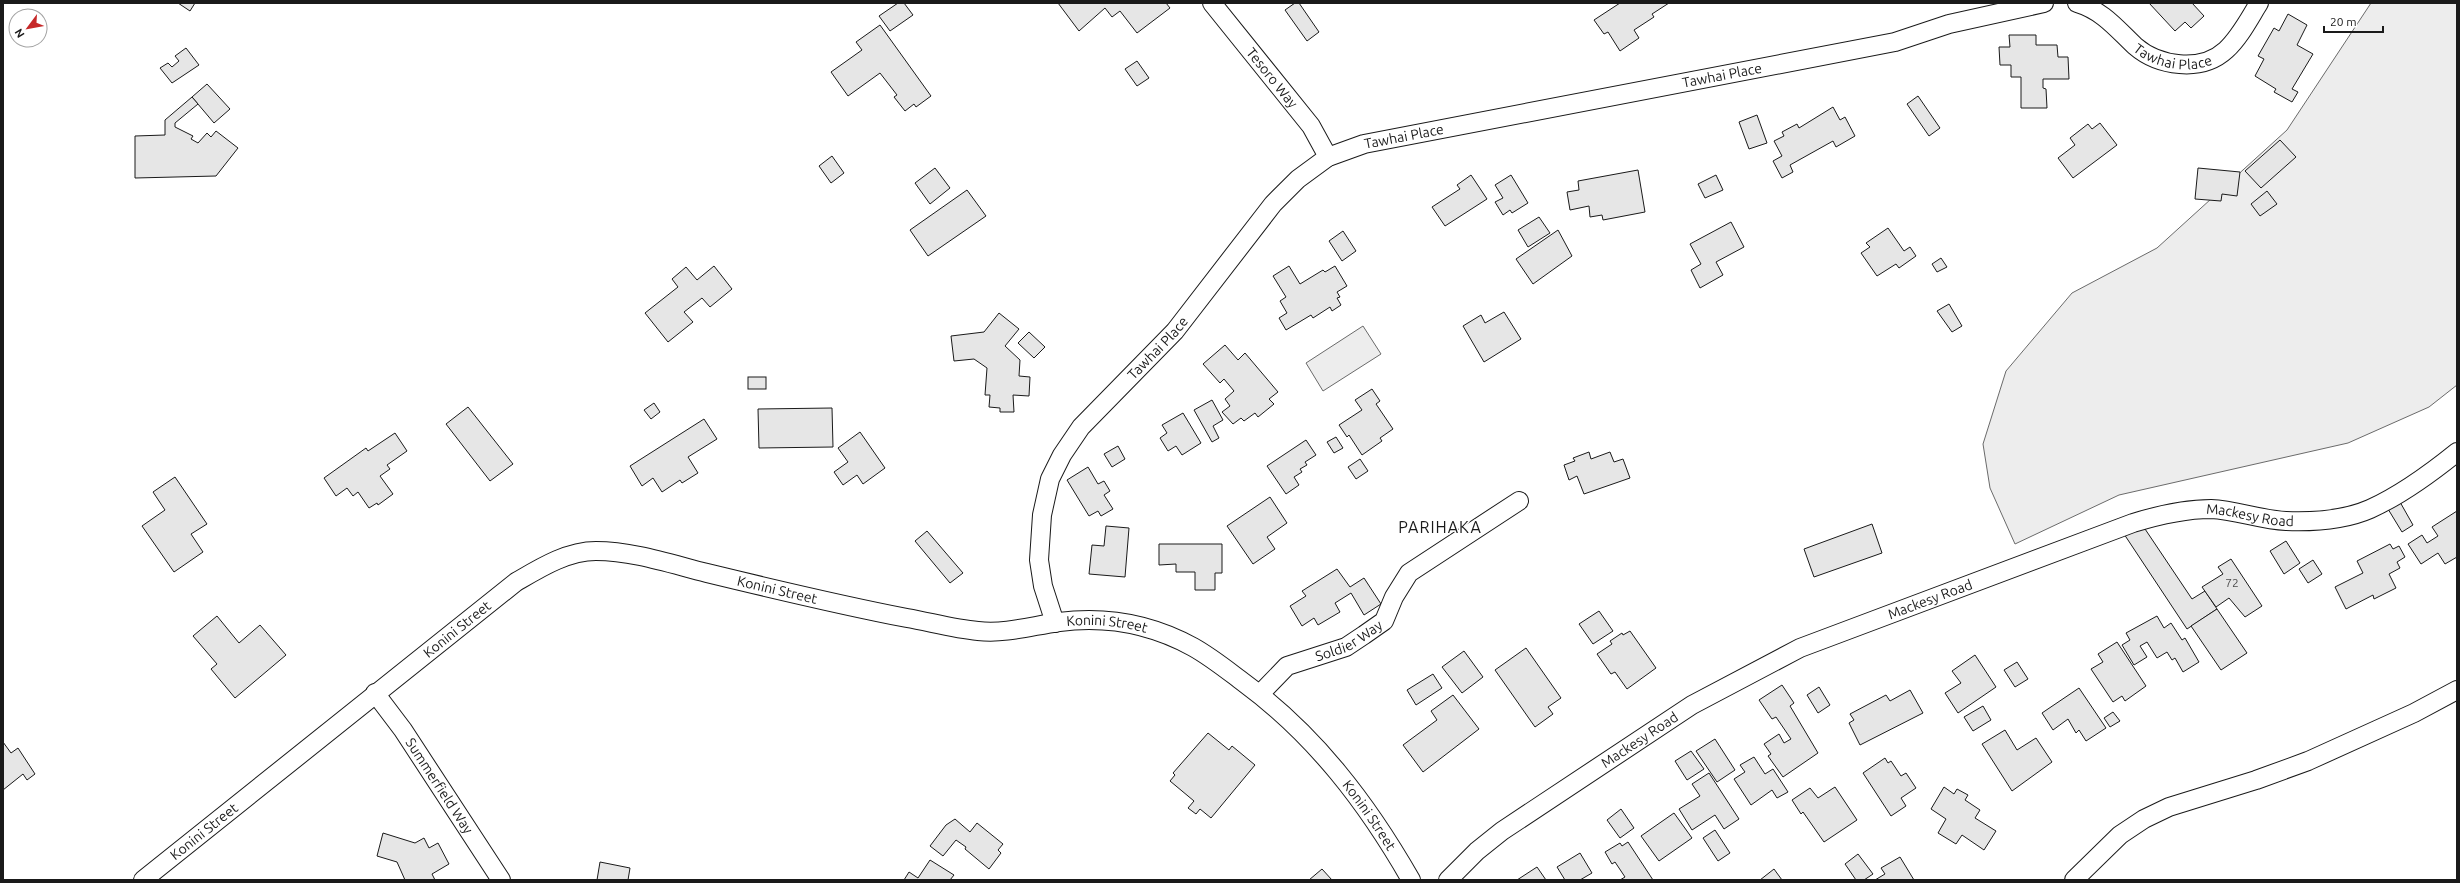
<svg xmlns="http://www.w3.org/2000/svg" width="2460" height="883" font-family="Ubuntu,sans-serif">
  <rect width="100%" height="100%" fill="#fff"/>
  <!-- green -->
  <g fill="#ededed" stroke="#6a6a6a">
    <polygon points="2371,3 2457,3 2457,385 2429,407 2348,443 2119,495 2015,544 1990,488 1983,444 2006,371 2072,293 2157,248 2287,130"/>
    <polygon points="1363,326 1381,354 1323,391 1306,363"/>
  </g>
  <!-- building -->
  <g fill="#e6e6e6" stroke="#1a1a1a">
    <polygon points="178,3 195,3 190,11"/>
    <polygon points="898,3 904,3 913,15 890,31 879,16"/>
    <polygon points="1058,3 1166,3 1170,8 1137,33 1120,11 1112,17 1105,8 1079,31"/>
    <polygon points="1295,3 1299,3 1319,32 1307,41 1285,10"/>
    <polygon points="1620,3 1669,3 1652,14 1654,17 1634,30 1639,38 1620,51 1608,32 1604,34 1594,20"/>
    <polygon points="2149,3 2192,3 2204,16 2191,28 2185,22 2175,31"/>
    <polygon points="2288,14 2307,25 2297,45 2313,54 2292,89 2298,92 2292,102 2274,92 2276,89 2255,76 2264,59 2258,56 2274,28 2279,31"/>
    <polygon points="880,25 931,96 916,107 914,104 905,111 894,97 897,95 880,73 848,96 831,72 862,50 856,42"/>
    <polygon points="2009,35 2036,35 2036,45 2057,45 2058,57 2068,57 2069,79 2043,79 2043,88 2046,89 2047,108 2021,108 2021,77 2011,77 2011,65 2000,65 1999,47 2010,47"/>
    <polygon points="186,48 199,65 172,83 160,68 168,63 172,67 179,61 175,56"/>
    <polygon points="1137,61 1149,78 1137,86 1125,69"/>
    <polygon points="207,84 230,109 214,123 192,97"/>
    <polygon points="1918,96 1940,128 1929,136 1907,104"/>
    <polygon points="192,97 198,104 175,123 175,127 193,136 191,139 198,143 207,133 211,137 216,131 238,148 216,176 135,178 135,136 165,135 165,120"/>
    <polygon points="1833,107 1840,120 1845,117 1855,136 1836,147 1833,141 1790,165 1793,172 1782,178 1773,161 1782,156 1774,141 1784,136 1782,132 1797,124 1799,128"/>
    <polygon points="1757,115 1767,143 1749,149 1739,122"/>
    <polygon points="2100,123 2117,145 2073,178 2058,158 2075,145 2070,138 2088,124 2092,129"/>
    <polygon points="2280,140 2296,157 2261,188 2245,171"/>
    <polygon points="832,156 844,173 831,183 819,166"/>
    <polygon points="935,168 950,188 930,204 915,183"/>
    <polygon points="2198,168 2240,172 2237,196 2222,194 2221,201 2195,199"/>
    <polygon points="1638,170 1645,212 1603,220 1602,215 1590,217 1589,206 1570,210 1567,192 1579,190 1578,181"/>
    <polygon points="1471,175 1487,199 1445,226 1432,207 1460,189 1457,185"/>
    <polygon points="1511,175 1528,203 1512,213 1510,210 1503,215 1495,202 1503,198 1495,185"/>
    <polygon points="1716,175 1723,190 1705,198 1698,184"/>
    <polygon points="967,190 986,216 928,256 910,230"/>
    <polygon points="2267,191 2277,204 2260,216 2251,204"/>
    <polygon points="1539,217 1550,233 1528,247 1518,230"/>
    <polygon points="1731,222 1744,247 1716,262 1723,275 1700,288 1691,270 1701,264 1690,244"/>
    <polygon points="1888,228 1904,251 1910,247 1916,256 1899,268 1896,264 1877,276 1861,253 1870,247 1866,243"/>
    <polygon points="1558,230 1572,256 1533,284 1516,259"/>
    <polygon points="1343,231 1356,251 1342,261 1329,241"/>
    <polygon points="1941,258 1947,267 1937,272 1932,264"/>
    <polygon points="714,266 732,289 710,307 702,298 684,312 693,322 668,342 645,313 678,287 672,279 686,267 697,280"/>
    <polygon points="1289,266 1300,284 1323,270 1325,272 1335,266 1347,286 1337,292 1340,297 1337,298 1341,305 1332,311 1330,307 1313,318 1311,315 1286,330 1279,318 1287,313 1280,301 1286,297 1273,276"/>
    <polygon points="1949,304 1962,326 1952,332 1937,311"/>
    <polygon points="1504,312 1521,339 1484,362 1463,326 1481,315 1485,323"/>
    <polygon points="999,313 1019,329 1005,346 1020,360 1019,376 1030,377 1029,396 1013,395 1014,412 1000,412 1000,408 989,407 990,395 985,395 987,368 974,359 954,361 951,336 984,332"/>
    <polygon points="1029,332 1045,347 1034,358 1018,343"/>
    <polygon points="1225,345 1238,360 1245,353 1278,392 1269,399 1274,404 1258,417 1255,413 1244,421 1241,418 1233,424 1222,412 1230,406 1225,399 1234,391 1224,379 1220,383 1203,364"/>
    <rect x="748" y="377" width="18" height="12"/>
    <polygon points="1372,389 1380,401 1376,404 1393,429 1380,438 1382,441 1362,455 1349,435 1347,437 1339,425 1362,410 1355,400"/>
    <polygon points="1212,400 1223,420 1213,426 1219,438 1212,442 1194,410"/>
    <polygon points="654,403 660,412 651,419 644,410"/>
    <polygon points="468,407 513,464 490,481 446,424"/>
    <polygon points="832,408 833,447 759,448 758,409"/>
    <polygon points="1183,413 1201,443 1182,455 1176,446 1168,451 1160,438 1167,433 1162,425"/>
    <polygon points="704,419 717,439 688,457 698,473 682,483 680,480 662,492 653,478 642,486 630,466"/>
    <polygon points="860,432 885,468 863,484 857,475 843,485 834,472 848,462 838,448"/>
    <polygon points="395,433 407,451 387,465 390,469 380,476 393,494 378,505 377,503 369,508 358,492 353,496 347,488 336,496 324,478 366,448 368,451"/>
    <polygon points="1336,437 1343,448 1334,453 1327,442"/>
    <polygon points="1306,440 1316,455 1305,462 1307,465 1300,469 1302,472 1294,477 1299,485 1286,494 1267,466"/>
    <polygon points="1118,446 1125,459 1112,467 1104,454"/>
    <polygon points="1589,452 1591,459 1610,452 1614,462 1623,459 1630,478 1584,494 1577,476 1569,480 1564,465 1575,461 1573,458"/>
    <polygon points="1360,459 1368,471 1356,479 1348,467"/>
    <polygon points="1088,467 1098,484 1104,481 1110,491 1104,495 1113,509 1101,516 1098,511 1089,516 1067,480"/>
    <polygon points="175,477 207,524 191,534 203,552 174,572 142,526 165,510 153,492"/>
    <polygon points="1270,497 1287,523 1267,537 1275,549 1253,564 1227,526"/>
    <polygon points="2400,502 2413,525 2402,532 2388,509"/>
    <polygon points="2457,511 2457,557 2445,564 2438,553 2421,564 2408,544 2422,535 2427,543 2438,536 2432,527"/>
    <polygon points="2141,523 2192,599 2205,591 2217,609 2187,629 2124,534"/>
    <polygon points="1872,524 1882,553 1814,577 1804,549"/>
    <polygon points="1106,526 1129,528 1125,577 1089,574 1092,545 1104,546"/>
    <polygon points="927,531 963,573 950,583 915,541"/>
    <polygon points="2286,541 2300,563 2284,574 2270,551"/>
    <polygon points="1159,544 1222,544 1222,573 1215,573 1215,590 1195,590 1195,572 1176,572 1176,564 1159,565"/>
    <polygon points="2390,544 2393,549 2399,546 2405,557 2397,562 2400,568 2389,574 2396,588 2374,599 2373,595 2346,609 2335,587 2363,573 2357,561"/>
    <polygon points="2231,559 2262,606 2245,617 2229,598 2216,607 2202,587 2223,574 2218,567"/>
    <polygon points="2313,560 2322,574 2308,583 2299,569"/>
    <polygon points="1337,569 1350,587 1364,578 1381,604 1364,615 1351,593 1335,603 1340,612 1318,625 1314,618 1302,626 1290,606 1306,596 1302,591"/>
    <polygon points="2217,609 2247,653 2221,670 2191,626"/>
    <polygon points="1599,611 1613,631 1593,644 1579,624"/>
    <polygon points="217,616 239,643 260,625 286,655 235,698 211,669 217,664 193,636"/>
    <polygon points="2157,616 2164,628 2171,623 2182,640 2185,638 2199,662 2183,672 2175,658 2172,660 2167,652 2157,658 2147,642 2140,646 2147,657 2134,665 2122,645 2130,640 2126,633"/>
    <polygon points="1630,631 1656,668 1627,689 1615,672 1611,674 1597,654 1612,644 1610,641 1622,633 1623,635"/>
    <polygon points="2117,642 2146,686 2125,701 2122,696 2113,702 2091,669 2103,662 2098,654"/>
    <polygon points="1526,648 1561,698 1548,707 1553,714 1535,727 1495,670"/>
    <polygon points="1464,651 1483,677 1462,693 1442,667"/>
    <polygon points="1975,655 1996,687 1958,713 1945,693 1961,683 1952,671"/>
    <polygon points="2017,662 2028,679 2015,687 2004,670"/>
    <polygon points="1433,674 1442,688 1416,705 1407,690"/>
    <polygon points="1782,685 1794,703 1790,706 1818,753 1783,777 1768,756 1771,754 1764,744 1779,734 1784,743 1791,739 1776,717 1772,719 1759,700"/>
    <polygon points="1819,687 1830,705 1818,713 1807,695"/>
    <polygon points="2079,688 2106,728 2086,741 2079,730 2076,733 2068,719 2053,730 2042,713"/>
    <polygon points="1910,690 1923,713 1860,745 1849,723 1854,720 1850,714 1886,695 1890,701"/>
    <polygon points="1453,695 1479,729 1423,772 1403,745 1437,720 1431,711"/>
    <polygon points="1983,706 1991,720 1973,731 1964,717"/>
    <polygon points="2113,712 2120,721 2110,727 2104,718"/>
    <polygon points="2005,730 2017,750 2036,738 2052,762 2012,791 1982,744"/>
    <polygon points="1208,733 1229,750 1232,746 1255,765 1211,818 1200,809 1196,814 1188,808 1194,801 1170,781 1175,775 1173,773"/>
    <polygon points="1715,739 1735,770 1717,782 1696,751"/>
    <polygon points="3,742 11,753 18,748 35,774 27,780 23,774 3,790"/>
    <polygon points="1691,751 1704,769 1687,780 1675,761"/>
    <polygon points="1754,757 1765,774 1773,769 1788,792 1777,798 1772,790 1751,805 1734,779 1745,772 1740,765"/>
    <polygon points="1885,758 1888,763 1891,761 1901,776 1906,773 1916,788 1901,798 1906,806 1891,816 1863,773"/>
    <polygon points="1709,773 1739,819 1724,829 1715,815 1692,830 1679,809 1700,796 1692,784"/>
    <polygon points="1835,787 1857,820 1824,842 1803,812 1801,814 1792,800 1810,788 1818,798"/>
    <polygon points="1944,787 1954,794 1957,789 1968,795 1965,800 1980,810 1975,818 1996,831 1984,850 1962,835 1956,844 1938,833 1946,819 1931,809"/>
    <polygon points="1621,809 1634,828 1620,838 1607,820"/>
    <polygon points="1674,813 1692,838 1659,861 1641,836"/>
    <polygon points="955,819 970,832 977,823 1003,844 998,850 1001,853 989,869 965,849 966,847 956,840 943,856 930,846 946,825"/>
    <polygon points="1715,830 1730,853 1718,861 1703,838"/>
    <polygon points="383,833 415,843 424,838 429,848 438,843 449,864 432,874 435,880 405,880 397,862 377,856"/>
    <polygon points="1628,842 1653,880 1620,880 1625,877 1615,862 1612,864 1605,852 1620,843 1622,846"/>
    <polygon points="1580,853 1592,873 1580,880 1565,880 1557,867"/>
    <polygon points="1858,854 1873,874 1864,880 1856,880 1845,864"/>
    <polygon points="1900,857 1914,880 1875,880 1885,874 1881,868"/>
    <polygon points="930,860 954,875 950,880 904,880 909,872 918,878"/>
    <polygon points="600,862 630,868 628,880 597,880"/>
    <polygon points="1537,867 1546,880 1517,880"/>
    <polygon points="1322,869 1332,880 1309,880"/>
    <polygon points="1774,869 1782,880 1760,880"/>
  </g>
  <g fill="none" stroke-linecap="round" stroke-linejoin="round">
    <defs>
      <g id="minor">
        <path id="s1" d="M1212,3L1311,126L1328,157"/>
        <path id="s2" d="M2077,3C2103,11 2116,28 2135,46C2158,66 2201,73 2226,50C2240,37 2249,19 2259,3"/>
        <path id="s3" d="M1055,623L1043,586L1039,560L1042,515L1050,479L1062,455L1081,427L1175,331L1273,204L1298,179L1328,157L1364,144L1895,42L1949,24L2044,3"/>
        <path id="s4" d="M375,693L403,730L501,880"/>
        <path id="s5" d="M1260,694L1287,666L1346,647L1364,635L1384,621L1394,597L1409,573L1519,501"/>
        <path id="s6" d="M143,880L516,582C540,568 567,551 596,551C633,551 671,564 707,573C773,589 840,605 907,618C930,622 954,629 978,631C1006,634 1031,626 1059,622C1105,616 1151,624 1193,647C1211,657 1227,670 1243,682C1315,735 1367,803 1411,880"/>
        <path id="s7" d="M1448,880L1477,851L1502,831L1692,705L1800,648L2133,523C2159,515 2184,509 2211,509C2236,510 2261,520 2286,521C2313,522 2345,520 2370,509C2401,495 2431,473 2457,452"/>
        <polyline points="2074,880 2120,835 2144,819 2169,807 2256,780 2308,761 2414,713 2457,690"/>
      </g>
    </defs>
    <!-- minor casing -->
    <use href="#minor" stroke="#1a1a1a" stroke-width="20"/>
    <!-- minor -->
    <use href="#minor" stroke="#fff" stroke-width="18"/>
  </g>
  <g text-anchor="middle" dominant-baseline="central" stroke-width="3" stroke-linejoin="round" paint-order="stroke">
    <!-- number labels -->
    <g font-size="12" fill="#4d4d4d">
      <text x="2232" y="582">72</text>
    </g>
    <!-- street labels -->
    <g font-size="14" fill="#1a1a1a" stroke="#fff">
      <text stroke="none"><textPath href="#s2" startOffset="114">Tawhai Place</textPath></text>
      <text stroke="none"><textPath href="#s3" startOffset="978">Tawhai Place</textPath></text>
      <text stroke="none"><textPath href="#s1" startOffset="96">Tesoro Way</textPath></text>
      <text stroke="none"><textPath href="#s3" startOffset="654">Tawhai Place</textPath></text>
      <text stroke="none"><textPath href="#s3" startOffset="318">Tawhai Place</textPath></text>
      <text stroke="none"><textPath href="#s7" startOffset="898">Mackesy Road</textPath></text>
      <text stroke="none"><textPath href="#s6" startOffset="750">Konini Street</textPath></text>
      <text stroke="none"><textPath href="#s7" startOffset="562">Mackesy Road</textPath></text>
      <text stroke="none"><textPath href="#s6" startOffset="1085">Konini Street</textPath></text>
      <text stroke="none"><textPath href="#s6" startOffset="402">Konini Street</textPath></text>
      <text stroke="none"><textPath href="#s5" startOffset="106">Soldier Way</textPath></text>
      <text stroke="none"><textPath href="#s7" startOffset="238">Mackesy Road</textPath></text>
      <text stroke="none"><textPath href="#s4" startOffset="113">Summerfield Way</textPath></text>
      <text stroke="none"><textPath href="#s6" startOffset="1421">Konini Street</textPath></text>
      <text stroke="none"><textPath href="#s6" startOffset="78">Konini Street</textPath></text>
    </g>
    <!-- quarter labels -->
    <g font-size="16" letter-spacing="1" fill="#1a1a1a" stroke="#fff">
      <text x="1440" y="527">PARIHAKA</text>
    </g>
  </g>
  <!-- border -->
  <rect width="2460" height="883" fill="none" stroke="#1a1a1a" stroke-width="8"/>
  <!-- north arrow -->
  <g transform="translate(28 28) rotate(238)"><circle r="19" fill="#ffffff" stroke="#a3a3a3"/>
  <path d="M0-3L7 15L0 10L-7 15Z" fill="#c62828"/>
  <text y="-6" font-size="11" font-weight="bold" text-anchor="middle" fill="#1a1a1a">N</text>
  </g>
  <!-- scale -->
  <path d="M2324 26v6h59v-6" fill="none" stroke="#1a1a1a" stroke-width="2"/>
  <text x="2330" y="26" font-size="12" fill="#1a1a1a" stroke="#ffffff" stroke-width="3" paint-order="stroke">20 m</text>
</svg>
